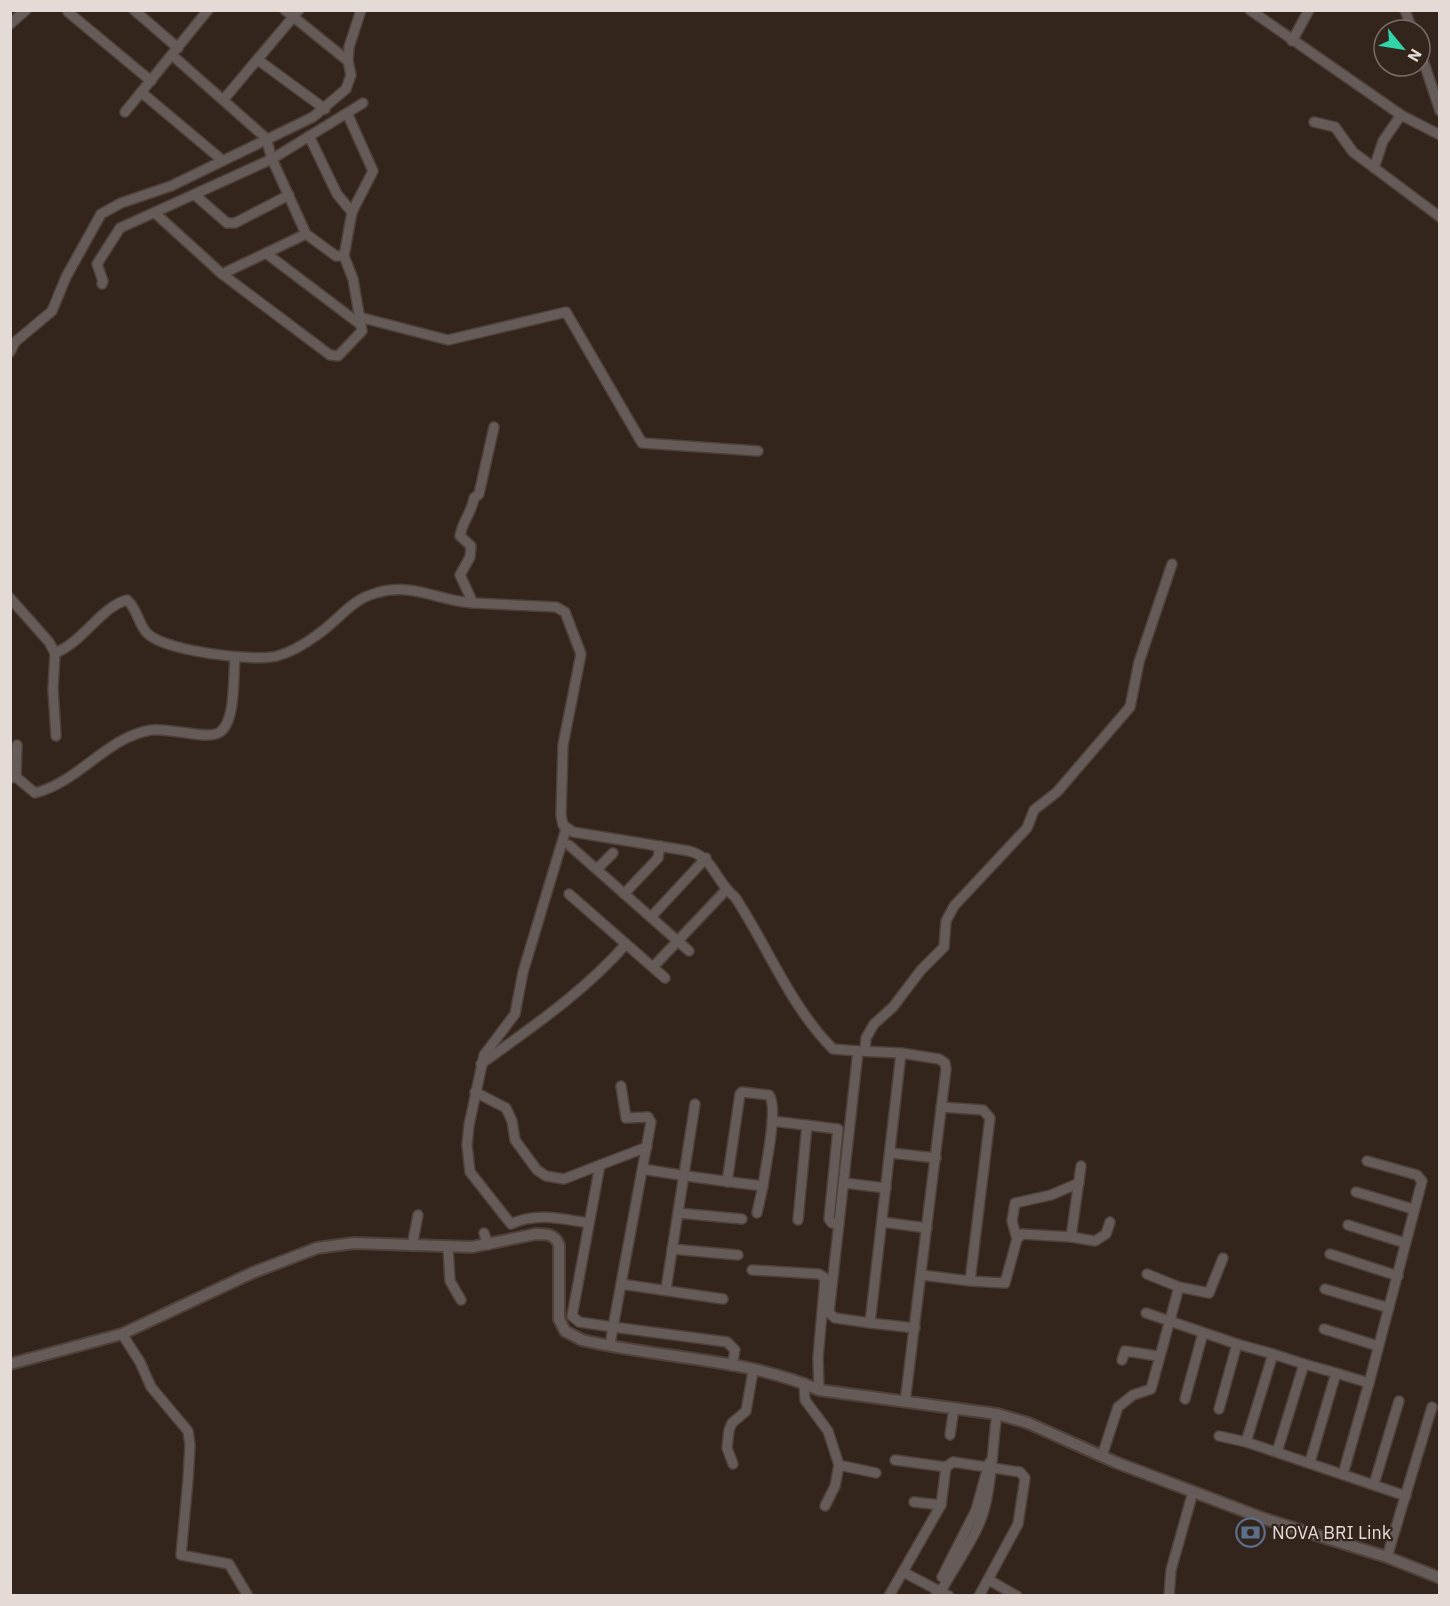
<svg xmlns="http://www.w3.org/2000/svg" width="1450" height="1606" font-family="'IBM Plex Sans',sans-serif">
  <rect width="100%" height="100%" fill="#33241c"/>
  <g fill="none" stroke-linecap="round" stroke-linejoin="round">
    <defs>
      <g id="minor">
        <polyline points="134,10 178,48"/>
        <polyline points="1250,10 1401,115 1440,135"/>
        <polyline points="1405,10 1412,30"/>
        <polyline points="68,12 151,81"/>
        <polyline points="10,24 26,10"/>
        <polyline points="1292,41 1309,10"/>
        <polyline points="1420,51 1440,111"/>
        <polyline points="172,55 266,138 272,159 306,234 336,256 344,256"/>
        <polyline points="258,60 325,109"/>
        <polyline points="348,61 349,47 361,10"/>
        <polyline points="141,92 222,160"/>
        <polyline points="224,99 299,10"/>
        <polyline points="125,112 208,10"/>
        <polyline points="347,113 363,103"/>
        <polyline points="1314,122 1335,127 1353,152 1440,217"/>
        <polyline points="309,136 337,194 352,212"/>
        <polyline points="1374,168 1383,141 1401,115"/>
        <polyline points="195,195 227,223 235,223 289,195"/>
        <polyline points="267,254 361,325"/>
        <polyline points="222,274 306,234"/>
        <polyline points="102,284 103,281 97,264 120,228 272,159 347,113 373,171 352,212 344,256 353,279 362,331 338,356 330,355 222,274 155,213"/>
        <polyline points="359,317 448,340 566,312 642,443 758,451"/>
        <polyline points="10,352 15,342 52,311 66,277 101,214 121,203 171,186 313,117 346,89 351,75 348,61 285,10"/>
        <path d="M494,427L479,494L474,498C472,512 462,522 460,536L471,546L470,557L460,575L473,603L556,607L565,612L581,654L563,745L561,815L563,825L573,832L689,851C714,857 716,883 735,897C768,947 790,1006 833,1049L858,1051"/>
        <path d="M10,598L49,642L55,653C82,643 102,606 127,600C138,609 138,625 148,634C166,651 254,662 277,656C292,652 305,644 317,635C338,621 350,600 376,593C413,582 438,601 473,603"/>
        <polyline points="55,653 53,689 56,736"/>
        <polyline points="16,777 17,745"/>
        <path d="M10,778L16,777L35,793C79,782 107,737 151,730C169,727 208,741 220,732C236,721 233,676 235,657"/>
        <path d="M566,829L523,972L515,1014L484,1055L469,1125L467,1145L470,1172L511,1224C537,1212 562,1219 589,1223"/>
        <polyline points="569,845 689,951"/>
        <polyline points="597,869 613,853"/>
        <polyline points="569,894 665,978"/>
        <polyline points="624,894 658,858 660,846"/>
        <polyline points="651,917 706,858"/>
        <polyline points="653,967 726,890"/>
        <polyline points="865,1051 866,1038 874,1024 893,1007 921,970 944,947 946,921 954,906 1027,828 1034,810 1057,792 1130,707 1139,662 1172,564"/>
        <path d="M481,1064C532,1027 584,992 626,944"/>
        <polyline points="621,1086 626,1118 648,1117 651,1122 613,1327 727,1342 735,1350 732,1366"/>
        <polyline points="475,1092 506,1108 512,1121 515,1140 537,1170 546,1176 564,1179 600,1165"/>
        <polyline points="941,1107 983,1110 990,1118 970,1281 1005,1283 1017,1239 1022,1234 1071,1237 1081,1166"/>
        <polyline points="772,1121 838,1129 829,1219 832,1223 839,1224"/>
        <polyline points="891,1153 936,1158"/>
        <polyline points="1367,1161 1417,1175 1422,1181 1369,1383"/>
        <path d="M643,1169C682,1176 722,1181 763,1186C765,1167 779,1108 769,1095L742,1092L740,1094L727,1182"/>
        <polyline points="844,1183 886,1188"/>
        <polyline points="1356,1192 1413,1209"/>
        <polyline points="678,1213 742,1219"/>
        <polyline points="757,1213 763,1186"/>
        <polyline points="798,1220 807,1125"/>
        <polyline points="882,1222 927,1228"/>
        <polyline points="1348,1225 1405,1243"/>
        <polyline points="484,1233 488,1245"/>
        <polyline points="1071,1237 1095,1241 1106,1234 1110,1222"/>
        <polyline points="1017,1239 1012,1221 1015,1203 1051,1195 1079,1183"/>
        <polyline points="412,1246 418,1215"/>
        <polyline points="448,1247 450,1281 461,1300"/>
        <polyline points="672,1249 738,1255"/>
        <polyline points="1330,1254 1398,1276"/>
        <polyline points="752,1270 819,1274 825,1278 818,1358 819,1390"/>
        <polyline points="1147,1274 1179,1287"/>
        <polyline points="922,1275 970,1281"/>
        <polyline points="621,1284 723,1299"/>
        <polyline points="666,1289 695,1104"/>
        <polyline points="1325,1289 1389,1308"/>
        <polyline points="1146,1313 1237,1344"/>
        <polyline points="870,1323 835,1318 829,1313 858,1051 901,1053"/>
        <polyline points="1324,1329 1378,1346"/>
        <polyline points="122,1334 140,1362 151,1387 188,1431 190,1445 188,1480 181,1555 229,1564 248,1596"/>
        <polyline points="610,1345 613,1327 579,1322 572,1316 600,1165 647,1147"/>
        <polyline points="1122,1360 1125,1351 1158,1356"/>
        <polyline points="1304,1364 1336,1373 1310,1462"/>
        <polyline points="1336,1373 1369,1383 1343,1474"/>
        <polyline points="804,1383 805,1400 828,1431 839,1465 876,1473"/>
        <polyline points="1185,1399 1203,1333"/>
        <polyline points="905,1402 946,1069 945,1063 939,1059 901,1053 870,1323 915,1328"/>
        <polyline points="1219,1409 1237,1344 1273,1354"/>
        <polyline points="950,1435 954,1408"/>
        <polyline points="1219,1436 1246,1442"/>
        <polyline points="1277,1452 1304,1364 1273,1354 1246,1442 1406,1496"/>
        <polyline points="1102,1456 1118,1407 1133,1395 1151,1389 1179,1287 1209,1293 1223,1258"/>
        <polyline points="733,1464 727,1448 729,1430 732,1423 746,1411 753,1371"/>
        <polyline points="946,1467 953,1462 1020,1472 1025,1478 1018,1524 979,1596"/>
        <polyline points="1374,1484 1399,1401"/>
        <polyline points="914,1502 941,1505"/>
        <polyline points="825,1506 835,1486 839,1465"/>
        <polyline points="1387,1557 1432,1407"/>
        <polyline points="903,1572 949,1596"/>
        <polyline points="942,1577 976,1510 989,1463"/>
        <polyline points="989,1580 1017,1596"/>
        <path d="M936,1594L941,1591C953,1569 979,1532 984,1510C993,1478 992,1446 997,1414"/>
        <polyline points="889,1596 941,1505 946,1467 895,1460"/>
        <polyline points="1169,1596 1171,1570 1193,1492"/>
      </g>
      <path id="tertiary" d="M10,1364L122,1334L252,1273L317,1248L354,1243L472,1247L536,1234C547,1234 555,1234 559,1245V1319L565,1331L582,1340C660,1359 744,1357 819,1390L997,1414L1028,1423L1115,1462L1265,1519L1387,1557L1440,1578"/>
    </defs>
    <!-- minor casing -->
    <use href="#minor" stroke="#4f413a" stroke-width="12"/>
    <!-- tertiary casing -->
    <use href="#tertiary" stroke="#4f413a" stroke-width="14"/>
    <!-- minor -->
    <use href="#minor" stroke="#655c59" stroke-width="9"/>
    <!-- tertiary -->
    <use href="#tertiary" stroke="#655c59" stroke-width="10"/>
  </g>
  <!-- icons -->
  <defs>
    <symbol id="bank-ring" viewBox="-11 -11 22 22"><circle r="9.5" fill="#33241c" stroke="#5c6f8a" stroke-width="1.5"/><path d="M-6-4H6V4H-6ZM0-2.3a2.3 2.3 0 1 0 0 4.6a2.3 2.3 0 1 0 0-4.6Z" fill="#5c6f8a"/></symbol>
  </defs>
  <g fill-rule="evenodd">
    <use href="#bank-ring" x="1234" y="1516" width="33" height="33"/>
  </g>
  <g text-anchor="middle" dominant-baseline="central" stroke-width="4.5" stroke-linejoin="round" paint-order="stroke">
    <!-- poi labels -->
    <g font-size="18" fill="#e5dbd6" stroke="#33241c" text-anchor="start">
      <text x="1272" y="1532">NOVA BRI Link</text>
    </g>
  </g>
  <!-- border -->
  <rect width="1450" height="1606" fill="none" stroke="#e5dbd6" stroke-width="24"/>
  <!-- north arrow -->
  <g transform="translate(1402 48) rotate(120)"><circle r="28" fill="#33241c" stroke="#7a6d66" stroke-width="1.5"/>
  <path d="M0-4.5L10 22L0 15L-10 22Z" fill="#32d4a9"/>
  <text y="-9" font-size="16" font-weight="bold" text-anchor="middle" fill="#e5dbd6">N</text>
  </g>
</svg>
